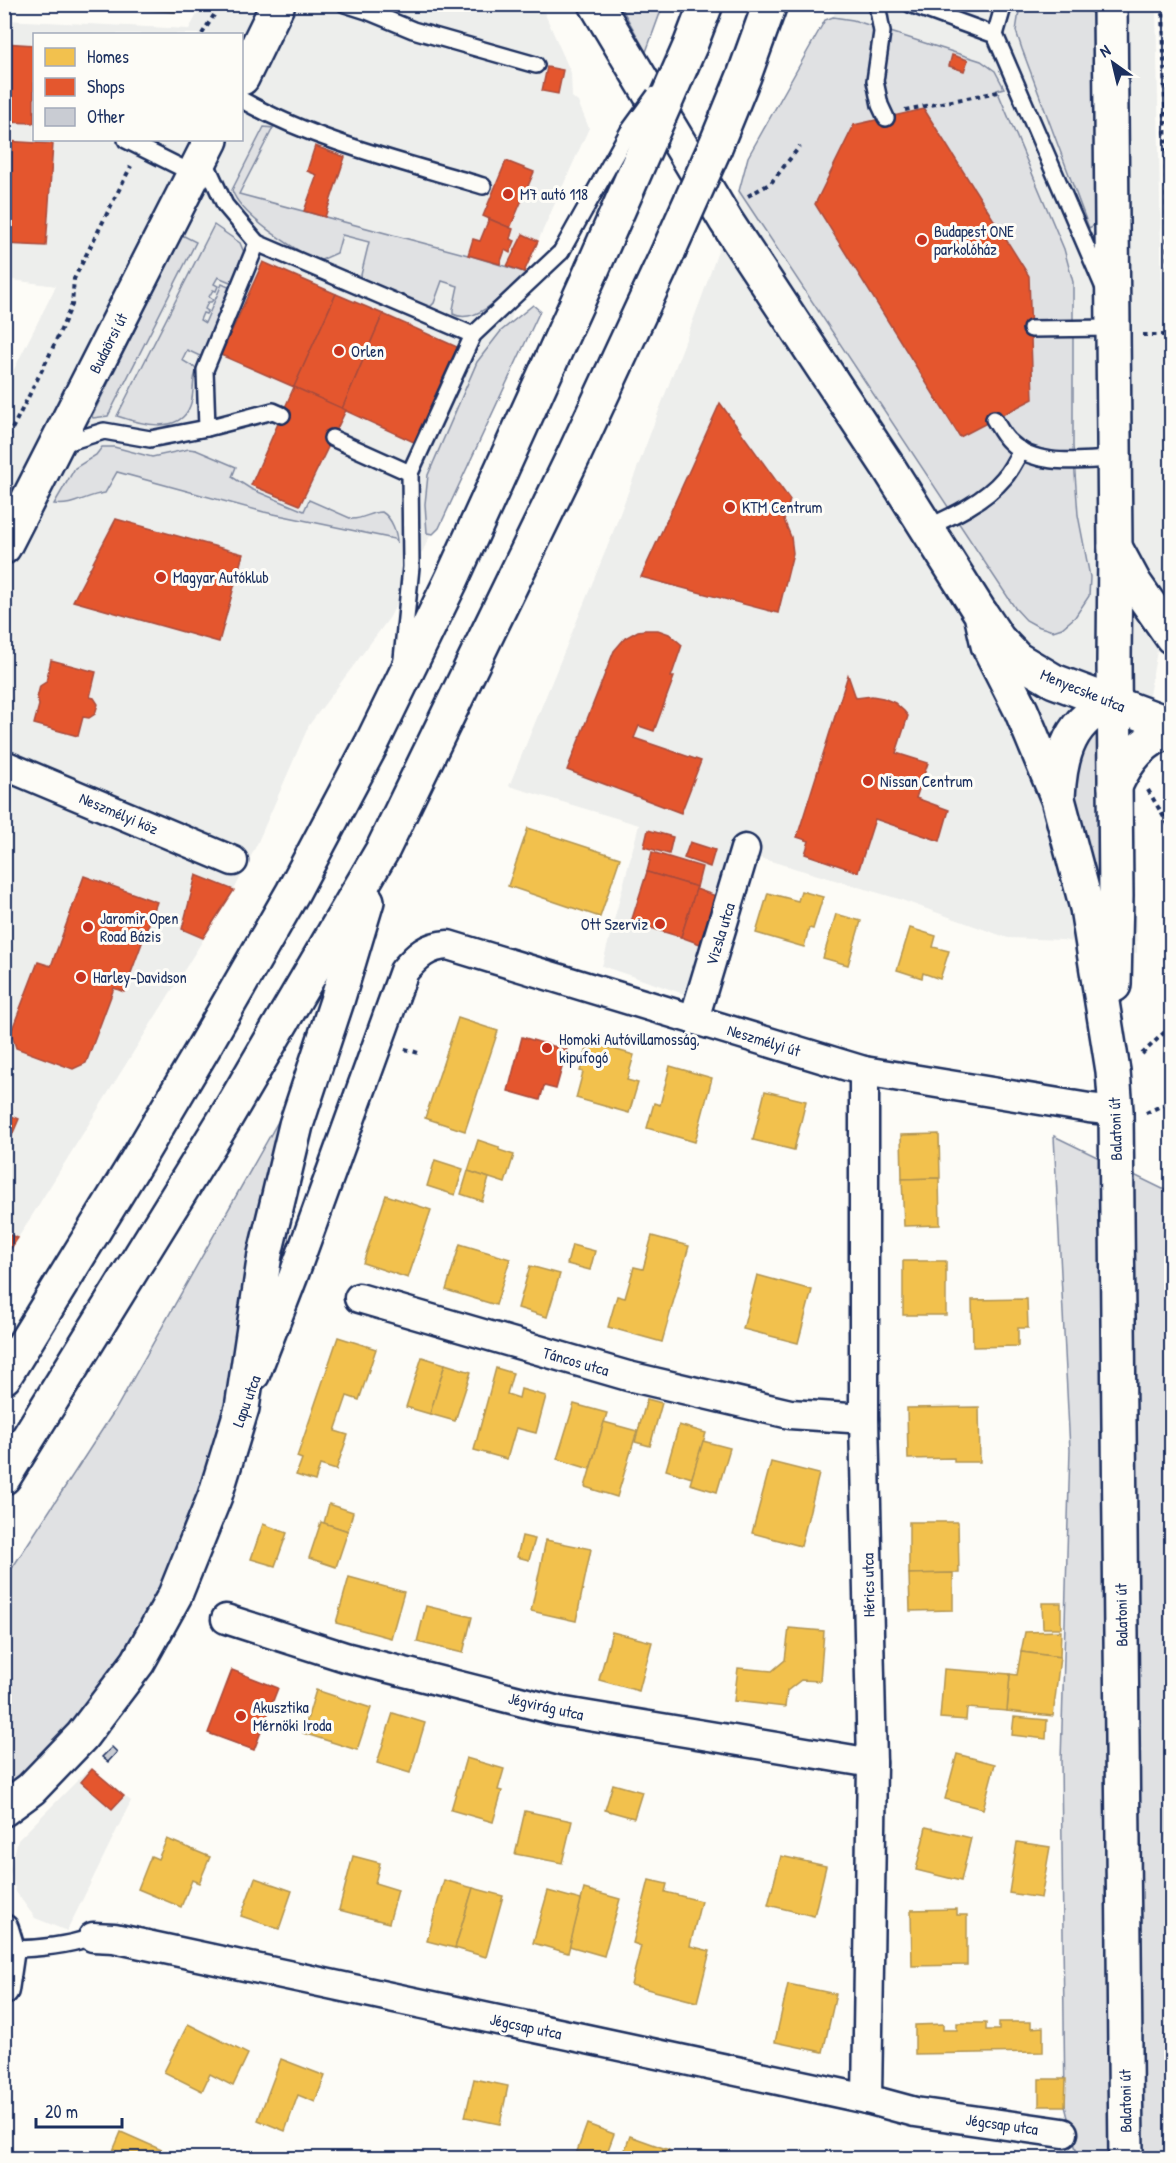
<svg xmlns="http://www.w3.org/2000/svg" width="1176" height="2163" font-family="'Patrick Hand',sans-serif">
  <rect width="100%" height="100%" fill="#fdfcf7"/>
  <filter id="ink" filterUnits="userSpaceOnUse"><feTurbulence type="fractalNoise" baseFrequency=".0167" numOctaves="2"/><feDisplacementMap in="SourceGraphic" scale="12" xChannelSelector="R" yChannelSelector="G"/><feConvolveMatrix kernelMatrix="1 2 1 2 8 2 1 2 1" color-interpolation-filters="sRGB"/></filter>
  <g filter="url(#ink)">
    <!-- built -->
    <g fill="#edeeec" fill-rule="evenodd">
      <path d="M202,5H541L571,73L572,97L578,102L589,128L524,272L478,439L390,617L309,725L257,844L234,890L5,1259V387L56,286L5,279V20L189,29ZM34,34H242V140H34Z"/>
      <polygon points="837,5 1156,5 1168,590 1131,795 1137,953 1062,940 1008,938 899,899 730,849 687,995 602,966 639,825 509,786 610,540 703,294 739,191 748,157 825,20 833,17"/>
      <polygon points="90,1768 131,1801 67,1931 35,1918 16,1892 10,1870 18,1840"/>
    </g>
    <!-- green -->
    <g fill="#e0e1e3" stroke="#7e88a0" stroke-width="1.5">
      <polygon points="620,5 663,5 646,52"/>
      <polygon points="1020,5 1095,5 1096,224 1089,228 1022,49 1016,31"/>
      <polygon points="833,17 853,20 981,61 995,71 1004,88 997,90 1064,249 1073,282 1073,446 1078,515 1090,577 1089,596 1075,617 1062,628 1053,631 1037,626 1026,620 1015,608 739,191 748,157 825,20"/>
      <path d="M264,127L273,128L239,194L468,255L527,273C511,287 477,327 453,314V309L458,286L442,281L434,303L431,306L424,307L360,279L369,242L342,235L337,253L317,262C293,247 241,217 232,190Z"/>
      <path d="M214,225L240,243L246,257L235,284L218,277L214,284L218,286L216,291L213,290L209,297L213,300L211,302H208L205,309L208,311L206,314L203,313L200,320L205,323L222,284L233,289L202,357L187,350L182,360L197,369C191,381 195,394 190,406C179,436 138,423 117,416Z"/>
      <polygon points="182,235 196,242 108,416 93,418 92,416"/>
      <polygon points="533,305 540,311 439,528 433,534 427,533 425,504 428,475 477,362 501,331"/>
      <path d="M102,447H114L152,457L189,449L196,450L236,467L232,477L251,489L304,511L309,500L352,519C364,519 371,512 382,512C392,518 397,533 397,543L394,539L264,512L117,472L105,493C86,495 73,507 54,504L75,468L96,455Z"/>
      <polygon points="1092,734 1099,737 1105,920 1074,812 1074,763"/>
      <polygon points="324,1040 242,1408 175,1595 5,1809 5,1579 117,1407"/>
      <polygon points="1054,1136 1171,1193 1171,2158 1078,2158 1065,2106 1061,1761 1070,1450"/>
    </g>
    <!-- homes -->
    <g fill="#f2c14e" stroke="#b29553" stroke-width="1.5">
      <polygon points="134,4 175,4 175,12 133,9"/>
      <polygon points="528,828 620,858 600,917 508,886"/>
      <polygon points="801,891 823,897 813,929 809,928 804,947 756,933 768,893 798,901"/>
      <polygon points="836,914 861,921 848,965 823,958"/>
      <polygon points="910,928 936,936 933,947 949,951 940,979 923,973 922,978 897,970"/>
      <polygon points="458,1018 498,1031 465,1131 425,1118"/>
      <polygon points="589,1042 634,1055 627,1080 638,1083 629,1113 576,1098 583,1072 580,1071"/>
      <polygon points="670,1066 712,1078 695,1142 647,1128 654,1103 660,1105"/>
      <polygon points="765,1091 806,1101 794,1150 753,1140"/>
      <polygon points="939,1134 940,1178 902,1179 901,1135"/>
      <polygon points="478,1140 499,1147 499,1150 514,1155 505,1183 468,1171"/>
      <polygon points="435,1160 463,1169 455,1195 427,1186"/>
      <polygon points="468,1171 489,1178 482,1201 461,1194"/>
      <polygon points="939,1178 940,1225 904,1226 902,1179"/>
      <polygon points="386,1195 431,1210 408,1278 363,1263"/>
      <polygon points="652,1236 689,1246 662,1342 608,1327 617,1296 625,1298 634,1267 643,1269"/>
      <polygon points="460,1244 510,1259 496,1305 446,1290"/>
      <polygon points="572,1245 595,1251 590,1270 567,1264"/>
      <rect x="903" y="1261" width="43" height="54"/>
      <polygon points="530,1266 560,1274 547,1317 518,1308"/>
      <polygon points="757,1275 812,1290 798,1343 743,1329"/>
      <polygon points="1027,1299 1028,1328 1018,1328 1018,1346 973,1347 972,1300"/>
      <polygon points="338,1337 376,1349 359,1400 347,1396 335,1431 348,1435 336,1470 320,1465 315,1481 296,1475 302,1459 297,1457"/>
      <polygon points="422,1357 445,1364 430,1414 406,1407"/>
      <polygon points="445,1364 471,1372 455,1421 430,1414"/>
      <polygon points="496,1368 513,1373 507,1394 519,1398 521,1389 546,1396 536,1433 516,1428 507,1459 474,1450"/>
      <polygon points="647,1399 662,1403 650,1446 635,1442"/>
      <polygon points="574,1404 607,1413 590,1469 557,1459"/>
      <polygon points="979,1407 980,1462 954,1462 954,1458 908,1459 907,1408"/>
      <polygon points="604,1422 637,1431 617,1497 585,1487"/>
      <polygon points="679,1425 706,1433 692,1478 666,1470"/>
      <polygon points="703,1441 730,1448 717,1492 690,1484"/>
      <polygon points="771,1462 819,1474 801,1546 752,1533"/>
      <polygon points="329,1504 353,1512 348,1531 324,1523"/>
      <polygon points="321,1522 348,1531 336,1567 309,1558"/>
      <polygon points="909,1522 958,1522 959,1573 909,1574"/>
      <polygon points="263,1524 287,1533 275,1566 251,1559"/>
      <polygon points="522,1536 535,1539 529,1560 517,1557"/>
      <polygon points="546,1540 591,1549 576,1621 531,1611"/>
      <polygon points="953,1573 953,1610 910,1611 909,1574"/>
      <polygon points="349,1577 404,1592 391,1638 336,1623"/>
      <polygon points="1042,1603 1061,1603 1061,1628 1043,1628"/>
      <polygon points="426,1606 472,1617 463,1653 417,1642"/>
      <polygon points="789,1628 824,1631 820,1681 801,1680 787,1691 785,1707 734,1701 738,1668 772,1671 785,1660"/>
      <polygon points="1061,1631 1060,1657 1021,1652 1025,1632"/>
      <polygon points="612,1632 652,1642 639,1691 599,1680"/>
      <polygon points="1021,1652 1060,1657 1053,1716 1007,1711 1010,1674 1017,1675"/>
      <polygon points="944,1669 1010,1674 1007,1711 967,1708 966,1720 940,1718"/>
      <polygon points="316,1690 371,1708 357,1750 303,1733"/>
      <polygon points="393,1713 425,1723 410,1773 377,1763"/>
      <polygon points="1014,1717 1047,1720 1046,1739 1012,1735"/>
      <polygon points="957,1754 995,1764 983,1809 945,1799"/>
      <polygon points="466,1758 504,1769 498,1790 502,1791 493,1822 451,1810"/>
      <polygon points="613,1784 642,1792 634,1818 605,1810"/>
      <polygon points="525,1811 572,1821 562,1863 515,1854"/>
      <polygon points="926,1827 971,1838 961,1881 916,1870"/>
      <polygon points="167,1839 210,1857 199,1883 192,1880 181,1907 138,1889 151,1856 158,1859"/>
      <polygon points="1017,1842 1050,1847 1041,1898 1009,1893"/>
      <polygon points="353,1856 380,1863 375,1883 398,1890 389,1923 339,1910"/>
      <polygon points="781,1856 826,1866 814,1916 768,1905"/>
      <polygon points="255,1878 292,1891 279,1929 241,1916"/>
      <polygon points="444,1880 473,1888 455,1948 427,1941"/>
      <polygon points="649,1880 667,1884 665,1892 701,1901 690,1946 710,1951 697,2002 631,1985 641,1946 633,1943"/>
      <polygon points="473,1888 503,1896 486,1957 455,1948"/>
      <polygon points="584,1889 620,1899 604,1956 569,1946"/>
      <polygon points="548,1891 581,1900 568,1953 533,1943"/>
      <polygon points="957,1909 957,1915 967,1915 967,1965 912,1966 911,1910"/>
      <polygon points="788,1984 836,1994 823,2052 775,2042"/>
      <polygon points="999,2022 1031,2022 1031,2028 1043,2027 1043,2052 915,2054 915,2025 943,2024 943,2030 957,2030 957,2023 986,2023 986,2030 999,2030"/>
      <polygon points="188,2024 248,2054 233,2086 210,2074 202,2091 164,2072"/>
      <polygon points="281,2059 325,2076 315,2102 298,2095 285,2131 258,2120"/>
      <polygon points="474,2079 508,2086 500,2124 465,2117"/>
      <polygon points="1039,2079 1066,2079 1065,2106 1039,2106"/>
      <polygon points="587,2124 614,2134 605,2158 578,2158 575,2157"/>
      <polygon points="121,2132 171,2154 169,2158 110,2158"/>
      <polygon points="630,2136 669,2150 666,2158 622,2158"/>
    </g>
    <!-- shops -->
    <g fill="#e4572e" stroke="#a84b3c" stroke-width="1.5">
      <polygon points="4,43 34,45 34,123 4,122"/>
      <polygon points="952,55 968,60 964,71 949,66"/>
      <polygon points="547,67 563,70 558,94 542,91"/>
      <polygon points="924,109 1029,276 1033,399 960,437 815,204 854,125"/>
      <polygon points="4,141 53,144 46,246 4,244"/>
      <polygon points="315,146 345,157 325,217 304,211 317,175 307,171"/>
      <polygon points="506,161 534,172 510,228 483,216"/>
      <polygon points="489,219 513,229 510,239 515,241 510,253 505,250 500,264 468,255 473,239 480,241"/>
      <polygon points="523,234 538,241 524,272 507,266"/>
      <polygon points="263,262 336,294 294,387 221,355"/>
      <polygon points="336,294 383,314 342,409 294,387"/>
      <polygon points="383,314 459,348 416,443 342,409"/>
      <polygon points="294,387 346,410 300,505 251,485"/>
      <polygon points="720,403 790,500 784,520 791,537 793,553 778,613 641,577"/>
      <polygon points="116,519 243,554 219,642 73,601"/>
      <polygon points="645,630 658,630 669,634 682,645 671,677 674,677 654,731 639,726 634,738 701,761 681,813 567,770 614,651 625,638 638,631"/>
      <polygon points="51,660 96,672 90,697 94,698 98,704 95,714 89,718 83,717 78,736 34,724 39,705 37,698 40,686 46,682"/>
      <polygon points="848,675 856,698 872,696 883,698 895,703 904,711 908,716 896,753 928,763 916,798 949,810 940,841 875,819 858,872 805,854 809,841 797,837"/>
      <polygon points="648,830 673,837 669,854 644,847"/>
      <polygon points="690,842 715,850 710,867 684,858"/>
      <polygon points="652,852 702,867 697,887 647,872"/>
      <polygon points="647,872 697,887 681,937 631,922"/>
      <polygon points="196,875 234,890 203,938 182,929"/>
      <polygon points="84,876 157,902 124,992 114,988 86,1063 73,1069 16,1048 11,1032 38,962 51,966"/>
      <polygon points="696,889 716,896 700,944 681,937"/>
      <polygon points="522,1037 567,1050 556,1089 544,1086 540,1100 508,1091"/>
      <polygon points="4,1113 19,1119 4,1154"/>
      <polygon points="4,1233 18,1238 4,1259"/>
      <polygon points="232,1670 278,1688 254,1750 208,1733"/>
      <polygon points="92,1769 124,1796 112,1809 81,1782"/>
    </g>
    <!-- building -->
    <polygon fill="#c9ccd3" stroke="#1b2f5e" stroke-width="1.5" points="112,1747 117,1752 108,1762 102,1757"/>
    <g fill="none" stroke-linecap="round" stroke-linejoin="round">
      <defs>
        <g id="service">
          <polyline points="345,4 367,11 413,30 536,65"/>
          <polyline points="877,4 882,32 875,81 880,105 886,118"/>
          <polyline points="910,4 995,35 1004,4"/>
          <polyline points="995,35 1104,288"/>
          <path d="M242,100C314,141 403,162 483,186"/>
          <polyline points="126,140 194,174"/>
          <polyline points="257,243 473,335"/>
          <polyline points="1031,329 1112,328"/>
          <path d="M994,419C999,427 1003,436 1010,442C1036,468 1082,460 1115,459"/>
          <polyline points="207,428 273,411 282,415"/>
          <polyline points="332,438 410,473"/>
          <polyline points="59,445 104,431 150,439 207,428 205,370 257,243 225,205 203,157"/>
          <path d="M926,528C953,516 985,501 1004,478C1011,470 1016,460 1021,450"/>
          <polyline points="402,659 411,567 410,473 473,335 561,252"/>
          <path d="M10,1949C39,1949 65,1946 93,1937"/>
        </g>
        <g id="minor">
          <polyline points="4,765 233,861"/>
          <polyline points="694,1019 745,849"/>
          <polyline points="864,1071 864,1419 872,1763 867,2099"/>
          <polyline points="359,1298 628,1376 790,1414 864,1419"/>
          <path d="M255,1375L293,1277L404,971C417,956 427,946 448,945L864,1071L1089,1108L1116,1111"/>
          <polyline points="226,1619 345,1657 559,1711 872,1763"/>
          <polyline points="4,1929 10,1949 4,1990"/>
          <polyline points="93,1937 114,1938 867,2099 915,2112 1063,2133"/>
        </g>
        <g id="tertiary">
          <polyline points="1115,547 1135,584 1172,637"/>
          <polyline points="982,615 998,639 1017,659 1054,681 1172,725"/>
        </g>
        <g id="primary">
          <polyline points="596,4 726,221 889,468 981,614 988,645 1021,710 1058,799 1087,908 1113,1071 1116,1111 1126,2158"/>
          <polyline points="1110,4 1115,547 1114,661 1116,896 1114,985"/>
          <polyline points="690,46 706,4"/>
          <polyline points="242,78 278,4"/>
          <polyline points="715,147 744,76 770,4"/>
          <polyline points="4,547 211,140"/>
          <path d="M1115,786C1127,761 1143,738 1172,731"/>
          <path d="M1058,797C1060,755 1070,717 1114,703"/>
          <polyline points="4,1377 136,1162 204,1047 293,892 371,745 451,581 592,270"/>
          <polyline points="4,1477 225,1119 382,851 573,457 669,250"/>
          <polyline points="4,1809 31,1789 82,1736 138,1662 175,1595 215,1496 242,1408 265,1254 296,1125 337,1001 367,901"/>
        </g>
      </defs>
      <!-- service casing -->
      <use href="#service" stroke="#1b2f5e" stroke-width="20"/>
      <!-- minor casing -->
      <use href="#minor" stroke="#1b2f5e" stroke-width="33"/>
      <!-- tertiary casing -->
      <use href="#tertiary" stroke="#1b2f5e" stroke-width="38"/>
      <!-- primary casing -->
      <use href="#primary" stroke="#1b2f5e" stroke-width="38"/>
      <!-- path -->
      <g stroke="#1b2f5e" stroke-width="4" stroke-dasharray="4.5 4.5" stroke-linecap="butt">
        <polyline points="1163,4 1172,476"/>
        <polyline points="202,34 221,4"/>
        <polyline points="905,110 998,92"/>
        <polyline points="748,196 771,183 800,146"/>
        <polyline points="1143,335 1171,335"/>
        <polyline points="4,445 49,356 72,305 74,279 131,166"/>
        <polyline points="1148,790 1172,831"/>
        <polyline points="405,1049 422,1054"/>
        <polyline points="1142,1054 1172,1025"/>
        <polyline points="1146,1113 1165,1104 1172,1098"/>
      </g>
      <!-- service -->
      <use href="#service" stroke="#fdfcf7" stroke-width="15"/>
      <!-- minor -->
      <use href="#minor" stroke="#fdfcf7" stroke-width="28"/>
      <!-- tertiary -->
      <use href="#tertiary" stroke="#fdfcf7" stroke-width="33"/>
      <!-- primary -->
      <use href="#primary" stroke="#fdfcf7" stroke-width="33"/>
      <defs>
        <polyline id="service-bridge" points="561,252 628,132 655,95"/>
        <g id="primary-bridge">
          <polyline points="669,250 715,147"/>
          <polyline points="592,270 690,46"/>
        </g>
      </defs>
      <!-- service-bridge casing -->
      <use href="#service-bridge" stroke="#1b2f5e" stroke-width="20" stroke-linecap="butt"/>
      <!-- primary-bridge casing -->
      <use href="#primary-bridge" stroke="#1b2f5e" stroke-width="38" stroke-linecap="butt"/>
      <!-- service-bridge -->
      <use href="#service-bridge" stroke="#fdfcf7" stroke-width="15"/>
      <!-- primary-bridge -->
      <use href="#primary-bridge" stroke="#fdfcf7" stroke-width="33"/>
    </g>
  </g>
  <!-- markers -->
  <g fill="#c8321e" stroke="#fdfcf7" stroke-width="2">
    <circle cx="508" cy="194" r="6"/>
    <circle cx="922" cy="240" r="6"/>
    <circle cx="339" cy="351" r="6"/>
    <circle cx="730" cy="507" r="6"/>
    <circle cx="161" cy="577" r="6"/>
    <circle cx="868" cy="781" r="6"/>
    <circle cx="660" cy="924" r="6"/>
    <circle cx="88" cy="927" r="6"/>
    <circle cx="81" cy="977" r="6"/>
    <circle cx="547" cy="1048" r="6"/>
    <circle cx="241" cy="1716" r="6"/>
  </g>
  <g text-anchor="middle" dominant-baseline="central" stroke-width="6" stroke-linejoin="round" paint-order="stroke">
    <!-- poi labels -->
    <g font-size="16" fill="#1b2f5e" stroke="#fdfcf7" text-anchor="start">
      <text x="520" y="194">M7 autó 118</text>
      <text x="934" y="231">Budapest ONE<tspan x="934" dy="18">parkolóház</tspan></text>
      <text x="351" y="351">Orlen</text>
      <text x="742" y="507">KTM Centrum</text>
      <text x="173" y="577">Magyar Autóklub</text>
      <text x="880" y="781">Nissan Centrum</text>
      <text x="100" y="918">Jaromir Open<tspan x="100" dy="18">Road Bázis</tspan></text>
      <text x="648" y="924" text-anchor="end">Ott Szerviz</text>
      <text x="93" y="977">Harley-Davidson</text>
      <text x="559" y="1039">Homoki Autóvillamosság,<tspan x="559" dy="18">kipufogó</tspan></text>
      <text x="253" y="1707">Akusztika<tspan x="253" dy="18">Mérnöki Iroda</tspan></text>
    </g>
    <!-- street labels -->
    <g font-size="16" fill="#1b2f5e" stroke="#fdfcf7">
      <text transform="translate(108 343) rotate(-63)">Budaörsi út</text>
      <text transform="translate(1083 690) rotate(22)">Menyecske utca</text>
      <text transform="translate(119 813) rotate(23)">Neszmélyi köz</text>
      <text transform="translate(720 934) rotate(-73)">Vizsla utca</text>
      <text transform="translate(764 1040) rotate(17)">Neszmélyi út</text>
      <text transform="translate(1115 1129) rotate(-92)">Balatoni út</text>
      <text transform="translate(576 1361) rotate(16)">Táncos utca</text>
      <text transform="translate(246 1401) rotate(-70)">Lapu utca</text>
      <text transform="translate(868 1585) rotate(-91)">Hérics utca</text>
      <text transform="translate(1121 1615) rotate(-91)">Balatoni út</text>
      <text transform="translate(546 1706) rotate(13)">Jégvirág utca</text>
      <text transform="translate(526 2026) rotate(12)">Jégcsap utca</text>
      <text transform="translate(1125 2101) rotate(-91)">Balatoni út</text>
      <text transform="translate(1002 2124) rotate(8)">Jégcsap utca</text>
    </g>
  </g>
  <!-- margin -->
  <rect width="1176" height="2163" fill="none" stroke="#fdfcf7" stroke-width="24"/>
  <rect x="12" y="12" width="1152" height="2139" fill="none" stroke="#1b2f5e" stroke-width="2" filter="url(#ink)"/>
  <!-- legend -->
  <rect x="33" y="33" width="210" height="108" fill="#fdfcf7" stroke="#a3aaba" stroke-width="1.5"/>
  <rect x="45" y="48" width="30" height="18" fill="#f2c14e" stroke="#a3aaba" stroke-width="1.5"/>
  <text x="87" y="63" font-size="18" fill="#1b2f5e">Homes</text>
  <rect x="45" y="78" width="30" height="18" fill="#e4572e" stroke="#a3aaba" stroke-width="1.5"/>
  <text x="87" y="93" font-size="18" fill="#1b2f5e">Shops</text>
  <rect x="45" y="108" width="30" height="18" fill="#c9ccd3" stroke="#a3aaba" stroke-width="1.5"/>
  <text x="87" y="123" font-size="18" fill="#1b2f5e">Other</text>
  <!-- north arrow -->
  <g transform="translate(1113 63) rotate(326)" stroke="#fdfcf7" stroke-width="4.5" paint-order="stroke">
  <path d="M0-4.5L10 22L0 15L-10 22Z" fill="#1b2f5e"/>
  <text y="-9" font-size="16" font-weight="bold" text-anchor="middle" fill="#1b2f5e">N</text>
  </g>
  <!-- scale -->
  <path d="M36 2118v9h86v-9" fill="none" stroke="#1b2f5e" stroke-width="3"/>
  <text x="45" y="2118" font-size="18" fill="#1b2f5e" stroke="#fdfcf7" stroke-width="4.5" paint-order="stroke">20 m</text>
</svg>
